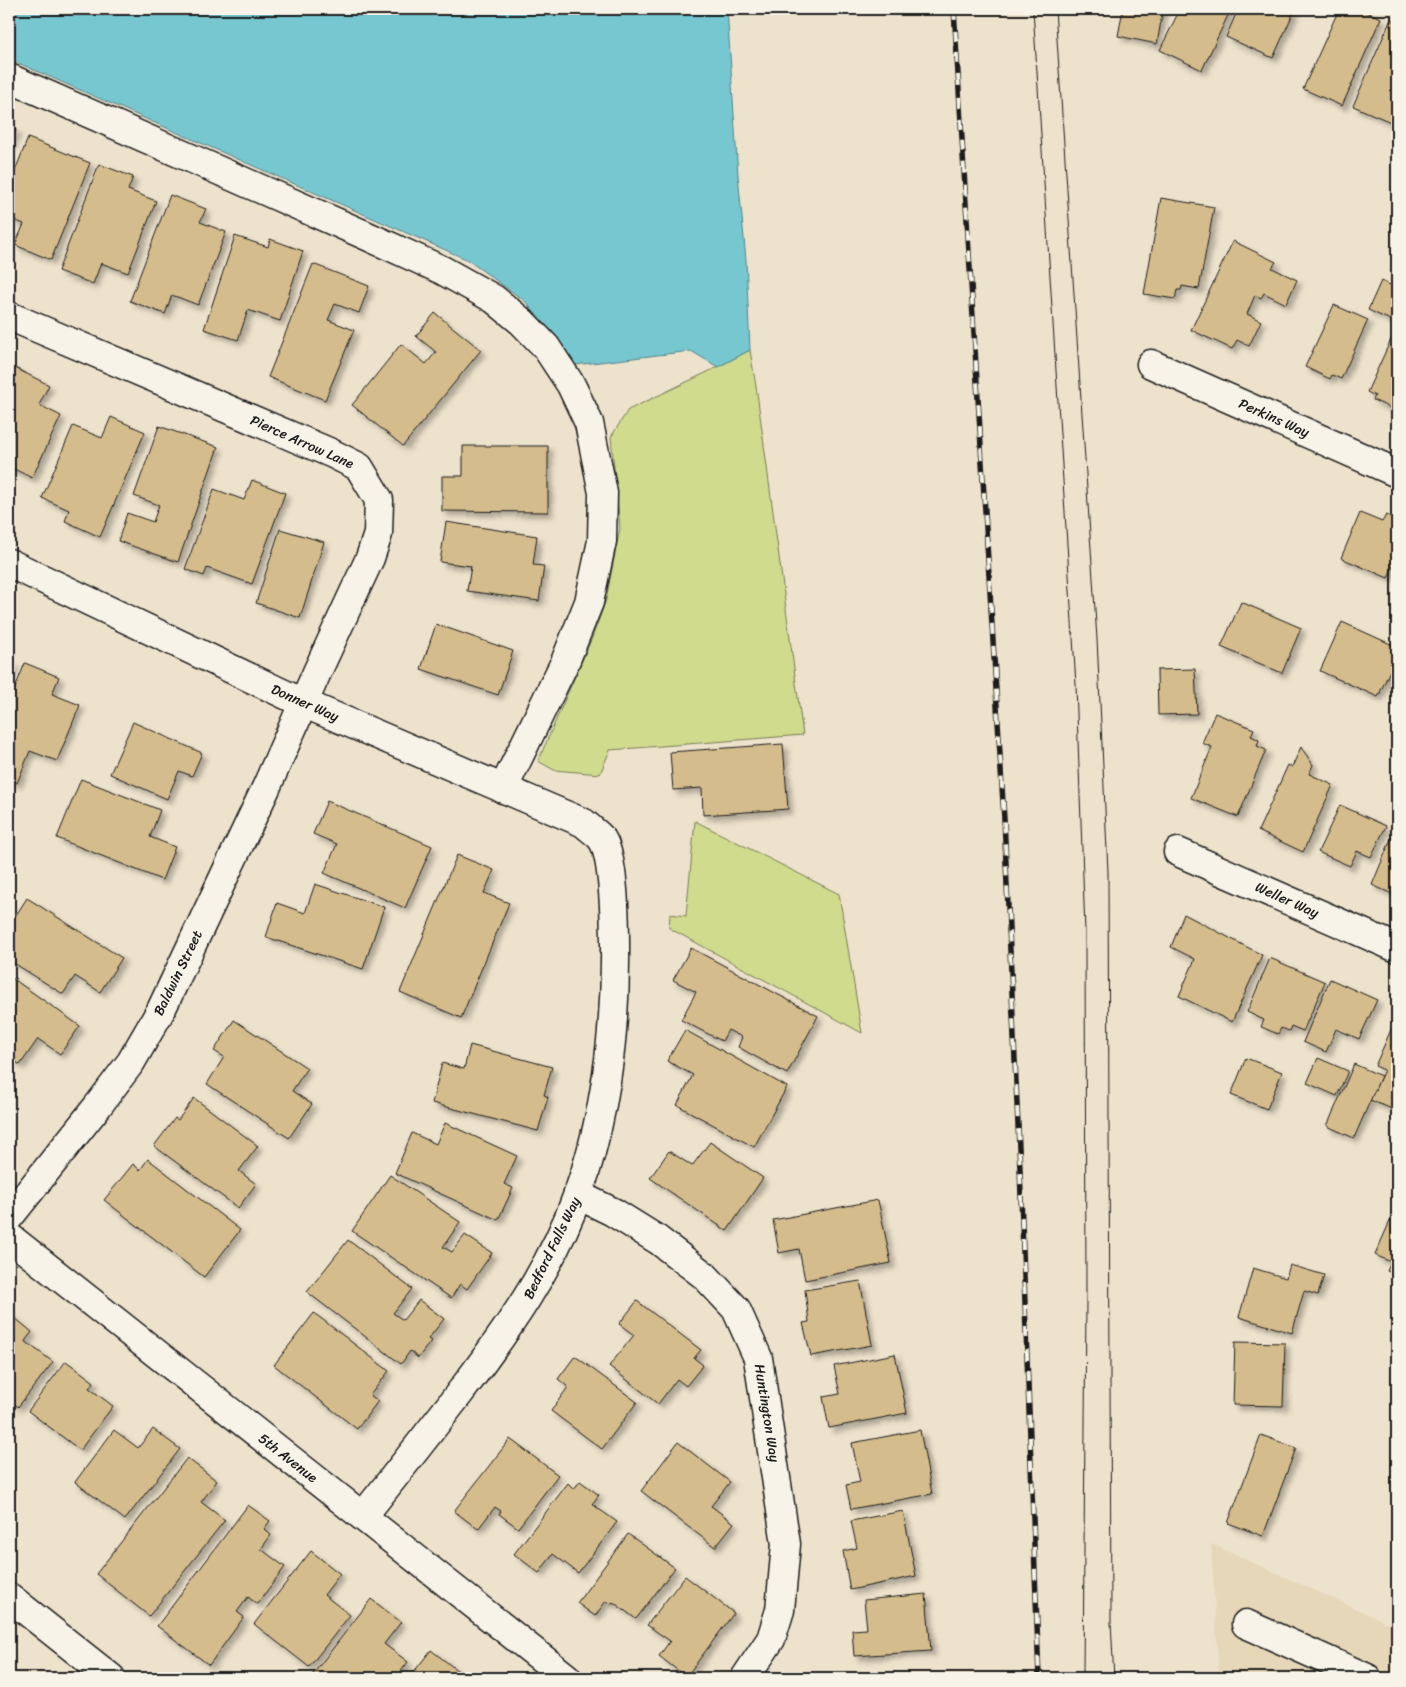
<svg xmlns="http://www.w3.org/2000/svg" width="1406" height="1687" font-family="Sriracha,sans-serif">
  <defs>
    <filter id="shadow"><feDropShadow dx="4.5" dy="4.5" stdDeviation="2.5" flood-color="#0004"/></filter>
  </defs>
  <rect width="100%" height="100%" fill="#ede2cc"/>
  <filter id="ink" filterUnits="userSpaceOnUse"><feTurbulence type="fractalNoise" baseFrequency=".02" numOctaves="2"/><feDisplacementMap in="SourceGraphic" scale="10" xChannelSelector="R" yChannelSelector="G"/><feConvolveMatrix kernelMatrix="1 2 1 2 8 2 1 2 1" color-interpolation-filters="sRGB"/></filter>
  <g filter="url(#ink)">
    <!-- built -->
    <polygon fill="#e6d7b9" points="1211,1544 1397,1627 1397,1678 1219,1678"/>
    <!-- green -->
    <g fill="#d0db8e" stroke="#767c55">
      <polygon points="750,350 757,393 803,735 610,750 600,774 554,770 538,761 592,638 606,600 620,528 611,437 628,410 718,367"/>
      <polygon points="695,821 839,894 862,1033 669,928 670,914 686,916"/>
    </g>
    <!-- water -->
    <polygon fill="#77c7d1" stroke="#538389" points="9,9 727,9 738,175 746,260 750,350 718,367 691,351 575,365 525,301 466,259 9,59"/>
    <!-- building -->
    <g fill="#d5bc8c" stroke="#1c1c1c" filter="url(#shadow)">
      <polygon points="1123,9 1163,9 1157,44 1118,36"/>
      <polygon points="1180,9 1231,9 1202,70 1160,50"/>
      <polygon points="1238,9 1295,9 1273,58 1226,37"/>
      <polygon points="1339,9 1359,9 1381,18 1342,106 1303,89"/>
      <polygon points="1391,19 1397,22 1397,112 1393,123 1353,106"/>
      <polygon points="9,127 16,130 9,149"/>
      <polygon points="28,138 90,163 51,260 15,245 24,224 9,218 9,186"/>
      <polygon points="99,164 133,177 128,190 156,201 128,273 101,263 93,284 58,271"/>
      <polygon points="170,195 206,209 200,222 226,232 198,305 172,295 165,314 130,301"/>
      <polygon points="1161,198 1214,207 1199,289 1182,286 1181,290 1177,290 1175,299 1144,294"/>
      <polygon points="235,236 268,247 270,239 303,251 280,321 248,310 238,340 204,329"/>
      <polygon points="1233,241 1276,262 1272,268 1297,280 1286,304 1264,293 1261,298 1255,295 1247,314 1261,321 1249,346 1237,340 1232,349 1191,330"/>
      <polygon points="313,264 369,286 359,313 335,304 328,320 354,330 325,400 268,377"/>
      <polygon points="1381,281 1397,288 1397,323 1368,310"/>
      <polygon points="1334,305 1368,320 1341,379 1332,375 1330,379 1305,367"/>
      <polygon points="435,313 481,350 403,446 352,405 401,344 426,364 436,352 416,336"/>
      <polygon points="1394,333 1397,335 1397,411 1373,400 1375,396 1367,392"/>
      <polygon points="13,367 49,385 39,405 61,416 32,478 12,468 9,474 9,375"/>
      <polygon points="111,417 145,432 100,537 65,521 69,510 42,498 73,426 102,438"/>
      <polygon points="159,426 218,447 178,562 118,541 127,513 153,522 159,505 134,496"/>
      <polygon points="463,446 548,446 548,512 442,511 442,476 463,476"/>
      <polygon points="252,480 285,493 252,584 207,568 204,576 185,569 214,489 244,500"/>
      <polygon points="1360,513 1382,522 1386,515 1397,519 1397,556 1388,578 1341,558"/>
      <polygon points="446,522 537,536 533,565 544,566 539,601 467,591 471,566 440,562"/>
      <polygon points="280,529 324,542 300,618 256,603"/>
      <polygon points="1241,602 1301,628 1282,673 1221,647"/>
      <polygon points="1342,622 1397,647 1397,655 1378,697 1320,671"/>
      <polygon points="436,624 513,651 498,695 421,669"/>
      <polygon points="9,662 14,664 9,677"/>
      <polygon points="25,663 59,677 52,694 80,705 57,761 30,751 17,783 9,780 9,703"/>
      <polygon points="1195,669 1197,714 1158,715 1157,670"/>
      <polygon points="1215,713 1254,729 1251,736 1259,740 1257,746 1266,750 1238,817 1191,798 1212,747 1202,743"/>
      <polygon points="133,722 202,753 192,776 179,771 167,799 110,774"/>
      <polygon points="783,744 788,809 703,815 702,788 673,790 670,752"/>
      <polygon points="1301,747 1313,765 1309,774 1333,785 1303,852 1258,831 1288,765 1292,767"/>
      <polygon points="81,779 160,810 150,837 175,847 162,880 57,838"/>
      <polygon points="327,801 432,846 405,908 324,873 337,844 313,834"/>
      <polygon points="1340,805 1386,826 1371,857 1357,851 1350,866 1318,852"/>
      <polygon points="1397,824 1397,896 1372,885"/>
      <polygon points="457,855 494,870 484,893 509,903 461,1018 400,992"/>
      <polygon points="315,884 384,907 363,969 266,937 277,903 305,913"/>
      <polygon points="27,898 122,958 100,992 75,976 63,994 9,960 9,926"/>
      <polygon points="1184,914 1262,955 1232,1022 1179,996 1195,959 1171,947"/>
      <polygon points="691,948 818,1016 787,1074 738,1047 742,1037 728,1030 722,1041 681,1020 696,992 673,980"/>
      <polygon points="1270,958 1325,982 1303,1031 1291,1026 1289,1031 1281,1028 1278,1034 1261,1027 1264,1020 1247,1012"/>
      <polygon points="9,976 80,1026 60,1054 38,1039 20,1065 9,1057"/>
      <polygon points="1330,979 1377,1000 1359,1039 1336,1029 1326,1052 1303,1042"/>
      <polygon points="1397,1016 1397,1111 1370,1100 1384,1070 1375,1066"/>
      <polygon points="234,1020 307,1068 292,1091 312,1104 289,1138 207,1084 224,1057 214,1051"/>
      <polygon points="685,1030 787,1087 754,1147 677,1105 693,1075 667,1061"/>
      <polygon points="470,1045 552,1067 544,1095 548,1097 538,1131 432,1103 442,1063 464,1069"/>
      <polygon points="1246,1058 1282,1072 1267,1109 1231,1095"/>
      <polygon points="1318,1058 1348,1071 1337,1096 1307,1083"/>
      <polygon points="1354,1064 1381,1076 1354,1138 1327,1126"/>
      <polygon points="194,1098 258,1146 239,1171 256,1184 238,1208 154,1146 175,1118 178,1120"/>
      <polygon points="445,1123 517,1156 504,1184 513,1188 498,1220 395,1173 412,1133 436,1144"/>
      <polygon points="710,1142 763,1178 727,1231 650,1178 669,1151 692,1166"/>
      <polygon points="148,1159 240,1230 204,1277 104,1200 133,1164 140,1170"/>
      <polygon points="390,1175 460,1222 443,1247 452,1252 465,1235 492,1253 467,1289 460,1284 451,1298 352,1231"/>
      <polygon points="878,1200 891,1263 805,1280 799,1249 779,1253 773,1220"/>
      <polygon points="1390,1221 1397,1224 1397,1275 1387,1271 1391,1262 1375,1255"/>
      <polygon points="348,1240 412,1289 393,1313 403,1320 419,1300 444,1319 428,1339 431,1341 418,1358 410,1351 401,1364 307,1292"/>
      <polygon points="1290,1265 1324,1275 1318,1295 1304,1291 1292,1333 1239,1317 1253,1268 1286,1278"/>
      <polygon points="860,1281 872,1345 811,1356 803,1323 809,1322 805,1290"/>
      <polygon points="637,1301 701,1350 694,1358 703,1365 686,1386 677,1379 658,1404 609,1366 634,1335 619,1324"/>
      <polygon points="9,1313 32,1332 25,1341 53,1362 18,1407 9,1399"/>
      <polygon points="314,1313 389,1371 370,1395 378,1401 357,1429 274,1365"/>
      <polygon points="1235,1342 1285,1343 1283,1406 1233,1405"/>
      <polygon points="895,1354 907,1413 829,1428 823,1397 840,1394 834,1366"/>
      <polygon points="575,1356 637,1402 602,1449 551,1411 568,1387 558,1379"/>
      <polygon points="66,1361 94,1382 89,1388 113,1406 80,1450 28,1411"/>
      <polygon points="153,1429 180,1449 125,1520 75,1482 114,1430 138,1448"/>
      <polygon points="920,1430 932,1494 851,1509 846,1485 860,1482 852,1443"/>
      <polygon points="1261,1435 1296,1448 1263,1536 1228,1523"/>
      <polygon points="510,1439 558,1475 518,1528 499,1514 501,1511 495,1507 478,1529 454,1511"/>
      <polygon points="678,1442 730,1482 711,1506 734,1523 715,1547 641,1491"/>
      <polygon points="187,1458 217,1481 201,1502 225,1520 149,1616 96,1574"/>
      <polygon points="580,1481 599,1495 592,1504 617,1522 578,1573 553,1554 539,1573 514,1554 568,1483 574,1489"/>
      <polygon points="248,1505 270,1521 264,1529 271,1535 261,1549 285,1567 257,1604 248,1597 237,1612 244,1617 209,1665 157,1626"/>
      <polygon points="903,1511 916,1576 850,1590 843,1551 857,1548 851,1521"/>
      <polygon points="628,1534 675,1568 636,1619 613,1602 610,1604 606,1601 595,1616 577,1603"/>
      <polygon points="311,1551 340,1574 324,1595 350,1615 309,1667 254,1624"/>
      <polygon points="685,1576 734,1613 686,1677 659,1656 670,1641 647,1625"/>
      <polygon points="926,1594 931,1651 854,1656 852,1630 867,1629 864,1600"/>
      <polygon points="371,1599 401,1622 384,1644 408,1662 396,1678 310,1678"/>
      <polygon points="431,1650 462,1674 458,1678 409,1678"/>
    </g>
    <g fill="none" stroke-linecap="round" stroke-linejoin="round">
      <defs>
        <g id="minor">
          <polyline points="9,78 365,235 442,270 494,299 522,322 546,347 571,385 589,423 603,493 602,541 589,602 565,662 503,789"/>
          <polyline points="9,316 331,453 359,467 379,500 378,534 370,558 318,670 266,788 161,1010 131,1062 97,1107 9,1217"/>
          <polyline points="1151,364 1397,473"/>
          <path d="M9,563L303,703L584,823C589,828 597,833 601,838C614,854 615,924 615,946C616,1029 606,1115 578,1194C552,1268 506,1332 459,1394C427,1435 395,1476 363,1516"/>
          <polyline points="1178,852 1397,948"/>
          <polyline points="578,1195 613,1212 658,1240 705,1276 736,1309 758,1358 786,1544 780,1610 771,1639 745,1678"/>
          <polyline points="9,1237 567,1678"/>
          <polyline points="9,1597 111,1678"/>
          <polyline points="1246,1624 1367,1678"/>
        </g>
      </defs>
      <!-- minor casing -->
      <use href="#minor" stroke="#1c1c1c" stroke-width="31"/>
      <!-- minor -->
      <use href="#minor" stroke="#f7f3e8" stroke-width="28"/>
      <!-- tram -->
      <g stroke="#1c1c1c" stroke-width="1">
        <polyline points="1033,9 1076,685 1085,931 1086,1299 1083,1678"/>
        <polyline points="1055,9 1097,639 1108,872 1111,1622 1114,1678"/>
      </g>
      <defs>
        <polyline id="rail" points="954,9 1004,819 1020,1169 1039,1678"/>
      </defs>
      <!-- rail casing -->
      <use href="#rail" stroke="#1c1c1c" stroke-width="5.5"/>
      <!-- rail -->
      <use href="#rail" stroke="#f7f3e8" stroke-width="4" stroke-dasharray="11" stroke-linecap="butt"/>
    </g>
  </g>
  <g text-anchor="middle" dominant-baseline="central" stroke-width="5" stroke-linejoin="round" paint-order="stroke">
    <!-- street labels -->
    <g font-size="14" fill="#1c1c1c" stroke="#f7f3e8">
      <text transform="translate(1274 418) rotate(24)">Perkins Way</text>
      <text transform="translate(302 442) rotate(24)">Pierce Arrow Lane</text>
      <text transform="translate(305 703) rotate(24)">Donner Way</text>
      <text transform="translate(1287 900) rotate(24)">Weller Way</text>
      <text transform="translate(178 973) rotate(-64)">Baldwin Street</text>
      <text transform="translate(552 1248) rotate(-64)">Bedford Falls Way</text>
      <text transform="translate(767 1413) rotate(81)">Huntington Way</text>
      <text transform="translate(288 1458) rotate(38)">5th Avenue</text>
    </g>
  </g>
  <!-- margin -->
  <rect width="1406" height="1687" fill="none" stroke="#f7f3e8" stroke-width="30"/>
  <rect x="15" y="15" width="1376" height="1657" fill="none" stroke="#1c1c1c" stroke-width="2" filter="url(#ink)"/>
</svg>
